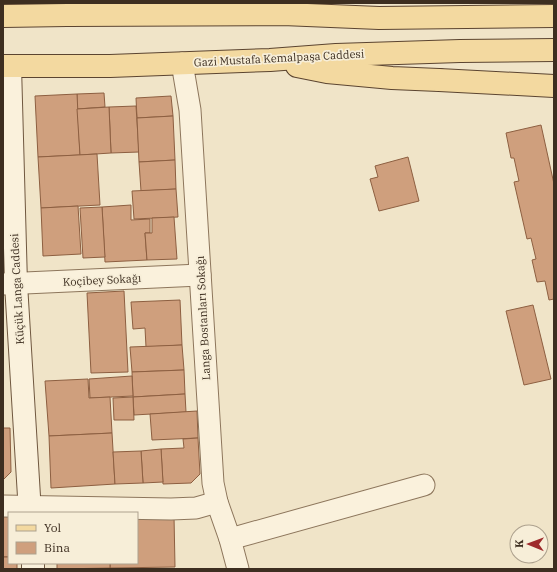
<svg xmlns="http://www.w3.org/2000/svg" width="557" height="572" font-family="'IBM Plex Serif',serif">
  <rect width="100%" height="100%" fill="#f0e4c8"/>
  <!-- building -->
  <g fill="#cf9f7d" stroke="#8d5f41">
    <polygon points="104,93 105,107 77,109 77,94"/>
    <polygon points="77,94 80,155 38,157 35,96"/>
    <polygon points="171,96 173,116 137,118 136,98"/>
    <polygon points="136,106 139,152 111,153 109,107"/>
    <polygon points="109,107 111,153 80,155 77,109"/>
    <polygon points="173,116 175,160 139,162 137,118"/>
    <polygon points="541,125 554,184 554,299 549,300 545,281 537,282 532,260 536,259 531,238 527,239 514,182 519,181 514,158 511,158 506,133"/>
    <polygon points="97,154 100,205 41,208 38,157"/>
    <polygon points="408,157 419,201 379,211 370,179 378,177 375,166"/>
    <polygon points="175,160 176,189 141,191 139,162"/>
    <polygon points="176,189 178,217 134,219 132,191"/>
    <polygon points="131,205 131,220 150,219 150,233 145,233 147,260 105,262 102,207"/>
    <polygon points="78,206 81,254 43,256 41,208"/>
    <polygon points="102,207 105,257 83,258 80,208"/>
    <polygon points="3,217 4,261 3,261"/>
    <polygon points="174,217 177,259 147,260 145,233 152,233 152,218"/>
    <polygon points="124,291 128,372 91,373 87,293"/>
    <polygon points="180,300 182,345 146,347 145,328 133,329 131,302"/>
    <polygon points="533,305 551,379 524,385 506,311"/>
    <polygon points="182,345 184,370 132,372 130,347"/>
    <polygon points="184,370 185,394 133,397 132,372"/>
    <polygon points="132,376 133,396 90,398 89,379"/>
    <polygon points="88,379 89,398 110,397 112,433 49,436 45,381"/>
    <polygon points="185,394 186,412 134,415 133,397"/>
    <polygon points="133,397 134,420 114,420 113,398"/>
    <polygon points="197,411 198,438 152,440 150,414"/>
    <polygon points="3,428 10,428 11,472 3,480"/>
    <polygon points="112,433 115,484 51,488 49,436"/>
    <polygon points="198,438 200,474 191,483 163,484 161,449 184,448 183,439"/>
    <polygon points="161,449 163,482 143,483 141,451"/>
    <polygon points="141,451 143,483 115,484 113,452"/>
    <polygon points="3,510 9,516 9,557 3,557"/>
    <polygon points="174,516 175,567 110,568 110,563 137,563 137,517"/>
    <polygon points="3,557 9,557 9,563 17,563 17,569 3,569"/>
    <polygon points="57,563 110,563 110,568 57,569"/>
  </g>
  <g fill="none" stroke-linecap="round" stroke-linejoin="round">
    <defs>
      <g id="street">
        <polyline points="182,63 190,110 213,483 217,502 230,539 238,569"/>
        <polyline points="3,284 200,275"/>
        <polyline points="3,506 171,509 196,508 217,502"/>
        <polyline points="230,539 424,485"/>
      </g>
      <g id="secondary">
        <polyline points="10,66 16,284 30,513"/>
        <polyline points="33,563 33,569"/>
      </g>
      <g id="primary">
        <polyline points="3,16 67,15 283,14 379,18 554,16"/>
        <polyline points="3,66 110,66 270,60 336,55 460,51 554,50"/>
        <polyline points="297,66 327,72 392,78 439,80"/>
      </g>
    </defs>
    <!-- street casing -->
    <use href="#street" stroke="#8d765c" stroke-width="23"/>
    <!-- secondary casing -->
    <use href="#secondary" stroke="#6f573f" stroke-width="24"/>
    <!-- primary casing -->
    <use href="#primary" stroke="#5b4430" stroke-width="24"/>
    <!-- street -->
    <use href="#street" stroke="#faf1dc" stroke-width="21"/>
    <!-- secondary -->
    <use href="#secondary" stroke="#faf1dc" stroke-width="22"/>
    <!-- primary -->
    <use href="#primary" stroke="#f3d9a0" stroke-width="22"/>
    <defs>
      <polyline id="primary-bridge" points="439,80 554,86"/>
    </defs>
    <!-- primary-bridge casing -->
    <use href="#primary-bridge" stroke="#5b4430" stroke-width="24" stroke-linecap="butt"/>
    <!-- primary-bridge -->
    <use href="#primary-bridge" stroke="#f3d9a0" stroke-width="22"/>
  </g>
  <g text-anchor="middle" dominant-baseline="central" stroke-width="3.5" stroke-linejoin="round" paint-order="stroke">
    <!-- street labels -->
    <g font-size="11" fill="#3d2e20" stroke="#f7eed8">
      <text transform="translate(279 58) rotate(-3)">Gazi Mustafa Kemalpaşa Caddesi</text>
      <text transform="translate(102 280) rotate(-3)">Koçibey Sokağı</text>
      <text transform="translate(17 289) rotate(-93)">Küçük Langa Caddesi</text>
      <text transform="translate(203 318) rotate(-93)">Langa Bostanları Sokağı</text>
    </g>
  </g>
  <!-- border -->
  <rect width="557" height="572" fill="none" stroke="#3d2e20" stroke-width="8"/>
  <!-- legend -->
  <rect x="8" y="512" width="130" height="52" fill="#f7eed8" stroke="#ada18e"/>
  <rect x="16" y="525" width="20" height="6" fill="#f3d9a0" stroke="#ada18e"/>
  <text x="44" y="532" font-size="12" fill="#3d2e20">Yol</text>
  <rect x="16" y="542" width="20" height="12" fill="#cf9f7d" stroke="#ada18e"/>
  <text x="44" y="552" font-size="12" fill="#3d2e20">Bina</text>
  <!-- north arrow -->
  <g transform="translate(529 544) rotate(271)"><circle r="19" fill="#f7eed8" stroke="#ada18e"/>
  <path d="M0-3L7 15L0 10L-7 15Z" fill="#9e2a2b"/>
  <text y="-6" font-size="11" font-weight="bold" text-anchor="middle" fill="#3d2e20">K</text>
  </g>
</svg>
